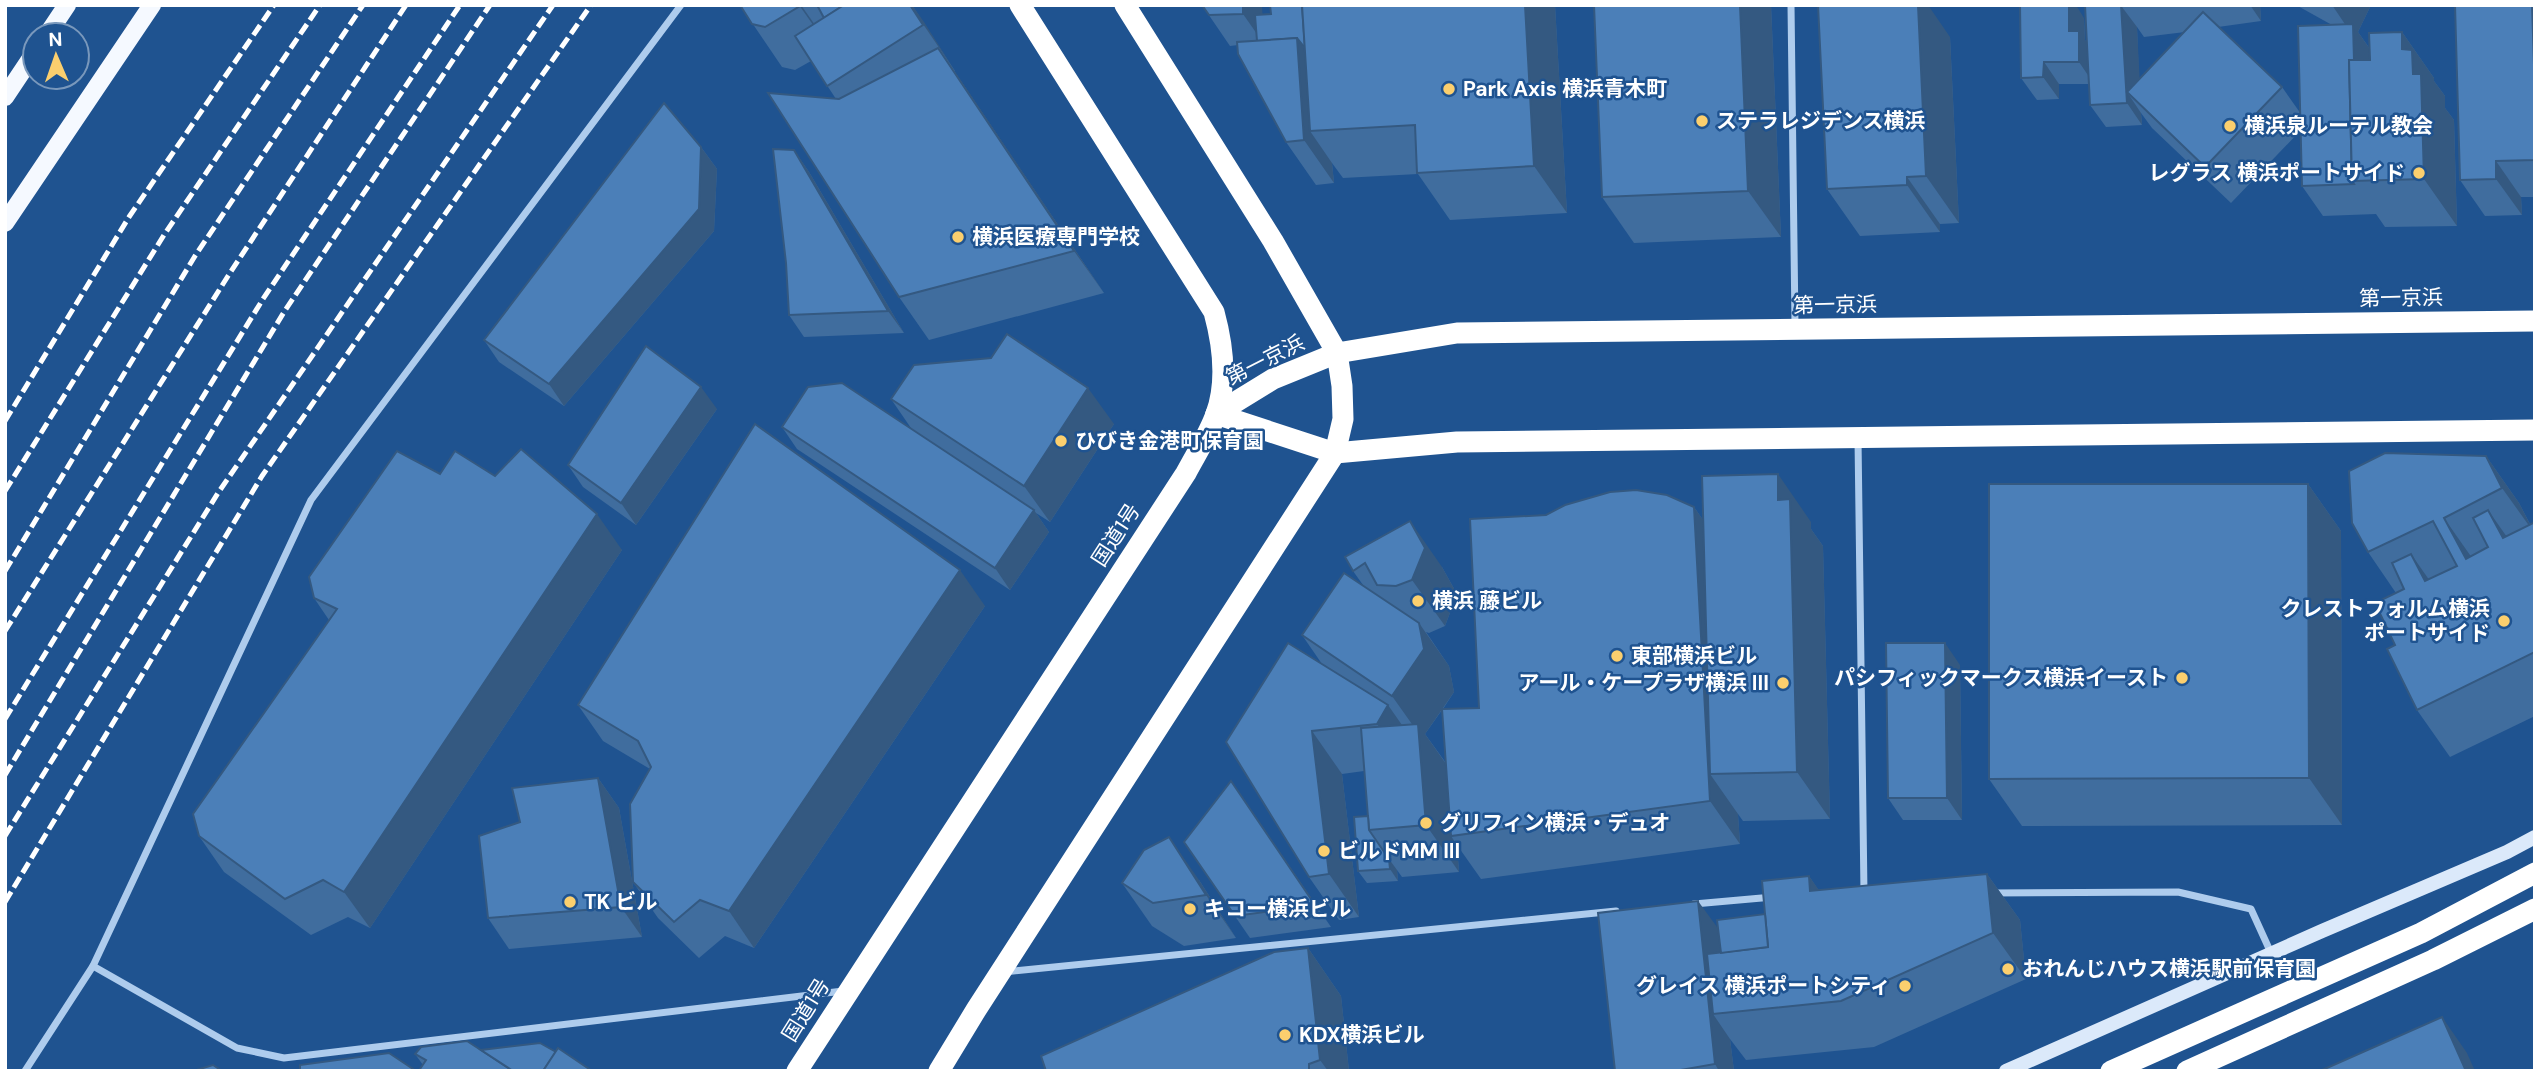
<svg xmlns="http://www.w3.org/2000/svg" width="2540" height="1076" font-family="'DM Sans','Noto Sans JP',sans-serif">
  <rect width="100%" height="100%" fill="#1f5390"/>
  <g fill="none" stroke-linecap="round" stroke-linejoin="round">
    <!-- street -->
    <g stroke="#aecced" stroke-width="7">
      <polyline points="1791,5 1795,325"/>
      <polyline points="1858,439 1864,893"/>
      <polyline points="1991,893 2178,892 2251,909 2271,953"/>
      <polyline points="1694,904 1773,897"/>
      <polyline points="93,966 237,1048 284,1058 843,991"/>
      <polyline points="1004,972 1616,911"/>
      <polyline points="25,1071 93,966 311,500 681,5"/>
    </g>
    <!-- secondary -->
    <polyline stroke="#dbe9fa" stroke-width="14" points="2006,1071 2322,931 2507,852 2535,837"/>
    <!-- primary -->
    <g stroke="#f5f9ff" stroke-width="18">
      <polyline points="47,35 67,5"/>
      <polyline points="5,97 35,52"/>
      <polyline points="5,223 152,5"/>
    </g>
    <!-- highway -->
    <g stroke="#fff" stroke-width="21">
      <polyline points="1216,414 1273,379 1337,353 1457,333 2535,321"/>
      <polyline points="1216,414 1335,453 1457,442 2535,430"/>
      <path d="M797,1071L1186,473C1196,454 1209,434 1216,414C1228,381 1223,345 1214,312L1020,5"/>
      <polyline points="939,1071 976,1010 1335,453 1343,419 1342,386 1337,353 1273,241 1125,5"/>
      <polyline points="2111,1071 2421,933 2535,873"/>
      <polyline points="2187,1071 2433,960 2535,909"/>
    </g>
    <!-- rail -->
    <g stroke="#fff" stroke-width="5" stroke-dasharray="12 5" stroke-linecap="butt">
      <polyline points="5,421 129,217 274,5"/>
      <polyline points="5,491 164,235 320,5"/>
      <polyline points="5,571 195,256 363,5"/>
      <polyline points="5,631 228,276 406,5"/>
      <polyline points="5,719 263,299 460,5"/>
      <polyline points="5,775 284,312 490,5"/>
      <polyline points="5,836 218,493 553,5"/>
      <polyline points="5,902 262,476 591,5"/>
    </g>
  </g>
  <!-- wall -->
  <g fill="#406d9e" fill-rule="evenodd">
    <polygon points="740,5 912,5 955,71 955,72 1104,293 929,340 899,297 836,99 811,61 795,70 782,67"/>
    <polygon points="1202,5 1263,14 1555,5 1567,213 1450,220 1418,174 1343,178 1332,163 1334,183 1316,185 1286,142 1238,45 1230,46"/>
    <polygon points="1594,5 1771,5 1781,237 1634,243 1602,197"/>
    <path d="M2085,5H2260L2261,21L2218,27L2282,87L2301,114L2332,25L2296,5H2371L2358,32L2370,49L2402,32L2434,78V81L2445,96V108L2454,120L2457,226L2385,227L2376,214L2323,216L2302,186L2301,130L2231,203L2152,128L2141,113L2142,125L2106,127L2090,105L2089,84H2059V99L2037,100L2021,78L2084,18L2085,40L2087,43ZM2137,27L2144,37L2185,32L2139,79Z"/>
    <polygon points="2535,5 2535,197 2521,197 2522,215 2485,216 2460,180"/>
    <polygon points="1950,37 1959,223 1940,224 1940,232 1860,236 1827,189"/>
    <polygon points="701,147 717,169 714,231 564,406 499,362 484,340"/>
    <polygon points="794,150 809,172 904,333 804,337 789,315"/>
    <polygon points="891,399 1114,424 1050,522 1036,513 1049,532 1010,590 797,449 782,427 913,431"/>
    <polygon points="717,409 636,525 583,487 568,465"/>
    <polygon points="2486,456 2519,503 2530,524 2535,522 2535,716 2450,757 2417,710 2395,645 2396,593 2368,552"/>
    <polygon points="440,474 495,476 622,550 370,928 348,917 311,935 224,872 199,836 329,620 314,598"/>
    <polygon points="2308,484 2341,531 2342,825 2022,826 1989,779"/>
    <path d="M1694,507L1703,520L1811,522V529L1823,546L1830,819L1743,821L1738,814L1740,844L1481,879L1457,845L1459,872L1402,877L1397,870L1398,881L1367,883L1358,871L1368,816L1364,771L1342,774L1359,917L1339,920L1309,877L1226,742L1322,664L1302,635L1363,585L1353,571L1345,557L1442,567L1457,594L1445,626L1429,633L1426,632L1449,666L1454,692L1443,709L1479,708ZM1442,710L1446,763L1425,734Z"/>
    <polygon points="985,606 754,948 725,936 699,958 658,918 633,882 650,769 603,741 578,705"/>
    <polygon points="1960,665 1962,820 1903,820 1888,798"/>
    <polygon points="598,778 619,808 642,937 509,949 488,918"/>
    <polygon points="1231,781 1331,927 1250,938 1184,842"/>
    <polygon points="1987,874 2020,920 2026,979 1874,1047 1746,1060 1730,1039 1734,1071 1615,1071 1718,928 1765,914 1809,876 1819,891"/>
    <polygon points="1199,880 1236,938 1184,946 1152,926 1122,883"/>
    <polygon points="1308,948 1341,996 1349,1071 1046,1071"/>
    <polygon points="481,1050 556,1052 592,1071 421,1071 420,1069 423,1065 415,1054"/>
  </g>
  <!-- shaded-wall -->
  <g fill="#345981">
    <polygon points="799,5 801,5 815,25 830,49"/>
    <polygon points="910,5 912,5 924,22 955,71"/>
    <polygon points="1243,5 1262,5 1264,44 1243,14"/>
    <polygon points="1525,5 1555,5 1567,213 1534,166"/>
    <polygon points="1740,5 1771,5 1781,237 1748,191"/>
    <polygon points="1918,5 1928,5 1950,37 1959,223 1926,176"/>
    <polygon points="2069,5 2076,5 2084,18 2085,40 2094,53 2094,84 2079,62 2069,31"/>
    <polygon points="2121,5 2133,5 2122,7 2137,27 2141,105 2127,92 2141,113 2142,125 2127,103"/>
    <polygon points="2250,5 2260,5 2261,21"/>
    <polygon points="2332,5 2371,5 2358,32 2374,55 2357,181 2353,36"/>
    <polygon points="2532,5 2535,5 2535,94"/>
    <polygon points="2402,32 2434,78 2434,81 2445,96 2445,108 2454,120 2457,226 2424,179 2413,74 2402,49"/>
    <polygon points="1297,38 1327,81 1310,131 1332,163 1334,183 1304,140"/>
    <polygon points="938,48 968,91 1104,293 1074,251"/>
    <polygon points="2044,62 2059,84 2059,99 2043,77"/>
    <polygon points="701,147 717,169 714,231 564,406 549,384"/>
    <polygon points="794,150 809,172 904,333 888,311"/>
    <polygon points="2496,161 2521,197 2522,215 2496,179"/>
    <polygon points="1907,177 1940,224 1940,232 1907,185"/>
    <polygon points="701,387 717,409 636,525 621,503"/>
    <polygon points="1088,388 1114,424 1050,522 1024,486"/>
    <polygon points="2486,456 2519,503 2535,534 2502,488"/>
    <polygon points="1778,474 1811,522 1811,529 1823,546 1830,819 1797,772 1778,500"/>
    <polygon points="2308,484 2341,531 2342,825 2309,778"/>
    <polygon points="1694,507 1724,550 1710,774 1738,814 1740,844 1710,801"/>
    <polygon points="1034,510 1049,532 1010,590 995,568"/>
    <polygon points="2488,510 2521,557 2503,538"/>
    <polygon points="597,514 622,550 370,928 344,892"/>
    <polygon points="2444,518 2477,565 2466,559"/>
    <polygon points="1410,521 1442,567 1457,594 1445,626 1412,580"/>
    <polygon points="2411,554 2444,601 2425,581"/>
    <polygon points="960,570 985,606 754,948 729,911"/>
    <polygon points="1419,623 1449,666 1454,692 1425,734 1451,771 1451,836 1457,845 1459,872 1426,825 1419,734 1392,696"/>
    <polygon points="1945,643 1960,665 1962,820 1947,798"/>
    <polygon points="1388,705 1418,748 1407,767 1377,724"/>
    <polygon points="1312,731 1342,774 1359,917 1329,874"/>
    <polygon points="598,778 619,808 642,937 621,907"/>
    <polygon points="1169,837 1199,880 1236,938 1206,895"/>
    <polygon points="1389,859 1397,870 1398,881 1390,869"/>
    <polygon points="1987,874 2020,920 2026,979 1993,933"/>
    <polygon points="1809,876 1842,923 1810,891"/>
    <polygon points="1698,901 1720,931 1728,1013 1713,1014 1730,1039 1734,1071 1719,1071 1715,1064"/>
    <polygon points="1308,948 1341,996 1349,1071 1328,1071 1320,1060"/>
    <polygon points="2442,1017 2467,1053 2475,1071 2466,1071"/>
  </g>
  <!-- building -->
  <g fill="#4b7fb8" stroke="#345981" stroke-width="2">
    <polygon points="740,5 799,5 800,6 765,27 752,24"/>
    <polygon points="817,5 844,5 824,18"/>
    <polygon points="844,5 910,5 923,25 827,86 795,36"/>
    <polygon points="1202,5 1243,5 1243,14 1209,15"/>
    <polygon points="1270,5 1302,5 1305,48 1297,38 1257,41 1255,15 1271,14"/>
    <polygon points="1302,5 1525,5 1534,166 1417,173 1415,125 1310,131"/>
    <polygon points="1594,5 1740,5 1748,191 1602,197"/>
    <polygon points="1818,5 1918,5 1926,176 1907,177 1907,185 1827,189"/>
    <polygon points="2020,5 2069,5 2069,31 2079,31 2079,62 2044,62 2043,77 2021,78"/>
    <polygon points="2085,5 2121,5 2127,103 2090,105"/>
    <polygon points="2455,5 2532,5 2535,94 2535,160 2496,161 2496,179 2460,180"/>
    <polygon points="2203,12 2282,87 2205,167 2127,92"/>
    <polygon points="2353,24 2354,60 2349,60 2352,181 2354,184 2302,186 2298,26"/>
    <polygon points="2402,32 2402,49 2412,50 2413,74 2421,74 2424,179 2352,181 2349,60 2370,60 2369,33"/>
    <polygon points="1297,38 1304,140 1286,142 1238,54 1237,42"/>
    <polygon points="938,48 1074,251 899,297 768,93 839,99"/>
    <polygon points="664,103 701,147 699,209 549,384 484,340"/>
    <polygon points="773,149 794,150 888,311 789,315 786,263"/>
    <polygon points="1007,334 1088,388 1024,486 891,399 914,365 991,358"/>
    <polygon points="646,346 701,387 621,503 568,465"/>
    <polygon points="842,383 1034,510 995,568 782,427 808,387"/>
    <polygon points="755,424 960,570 729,911 700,900 674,922 633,882 630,804 651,767 638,741 578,705"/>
    <polygon points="521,449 597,514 344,892 323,880 285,899 199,836 193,814 337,609 314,598 309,577 397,451 440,474 455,451 495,476"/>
    <polygon points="2385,453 2486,456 2502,488 2444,518 2466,559 2488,547 2473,518 2488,510 2503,538 2535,522 2535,652 2417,710 2387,649 2395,645 2375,603 2404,589 2392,563 2411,554 2425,581 2457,566 2433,521 2368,552 2352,523 2349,471"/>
    <polygon points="1778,474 1778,500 1790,499 1797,772 1710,774 1702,476"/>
    <polygon points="1989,484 2308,484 2309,778 1989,779"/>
    <polygon points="1636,490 1667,495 1694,507 1710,801 1451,836 1442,709 1479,708 1470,519 1546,515 1565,505 1610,492"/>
    <polygon points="1410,521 1425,548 1412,580 1396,586 1377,585 1365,563 1353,571 1345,557"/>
    <polygon points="1344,573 1419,623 1424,649 1392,696 1302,635"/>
    <polygon points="1288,643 1388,705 1377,724 1312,731 1329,874 1309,877 1226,742"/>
    <polygon points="1886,643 1945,643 1947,798 1888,798"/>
    <polygon points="1418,724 1426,825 1369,830 1361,728"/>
    <polygon points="598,778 621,907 488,918 479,836 520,822 512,788"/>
    <polygon points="1231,781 1315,905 1235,916 1184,842"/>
    <polygon points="1368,816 1369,830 1389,859 1390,869 1358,871 1354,817"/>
    <polygon points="1169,837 1206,895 1153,903 1122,883 1144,850"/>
    <polygon points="1987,874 1993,933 1841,1001 1713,1014 1707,954 1768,947 1762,881 1809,876 1810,891"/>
    <polygon points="1698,901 1715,1064 1675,1071 1615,1071 1598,913"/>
    <polygon points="1765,914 1768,947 1721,953 1717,920"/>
    <polygon points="1308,948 1320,1060 1309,1064 1309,1071 1046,1071 1041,1056 1274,952"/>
    <polygon points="2442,1017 2466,1071 2320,1071"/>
    <polygon points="467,1041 513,1071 422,1071 420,1069 426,1060 415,1054 421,1047"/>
    <polygon points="540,1043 556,1052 543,1071 513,1071 481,1050"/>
    <polygon points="558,1048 592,1071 543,1071"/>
    <polygon points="389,1053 416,1071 300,1071 300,1065"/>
    <polygon points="213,1065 222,1071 193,1071"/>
  </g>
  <!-- markers -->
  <g fill="#fbcf6e" stroke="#1f5390" stroke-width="2.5">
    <circle cx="1449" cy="89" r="7"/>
    <circle cx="1702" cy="121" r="7"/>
    <circle cx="2230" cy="126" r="7"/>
    <circle cx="2419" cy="173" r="7"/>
    <circle cx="958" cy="237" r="7"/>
    <circle cx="1061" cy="441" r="7"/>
    <circle cx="1418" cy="601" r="7"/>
    <circle cx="2504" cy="621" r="7"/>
    <circle cx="1617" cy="656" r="7"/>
    <circle cx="2182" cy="678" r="7"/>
    <circle cx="1783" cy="683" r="7"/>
    <circle cx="1426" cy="823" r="7"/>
    <circle cx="1324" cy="851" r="7"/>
    <circle cx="570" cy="902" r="7"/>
    <circle cx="1190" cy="909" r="7"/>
    <circle cx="2008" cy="969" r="7"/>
    <circle cx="1905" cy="986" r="7"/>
    <circle cx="1285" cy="1035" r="7"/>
  </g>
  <g text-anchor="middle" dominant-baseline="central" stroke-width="5" stroke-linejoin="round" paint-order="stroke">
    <!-- poi labels -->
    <g font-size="21" font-weight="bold" fill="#fff" stroke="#1f5390" text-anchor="start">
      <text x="1463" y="89">Park Axis 横浜青木町</text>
      <text x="1716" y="121">ステラレジデンス横浜</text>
      <text x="2244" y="126">横浜泉ルーテル教会</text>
      <text x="2405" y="173" text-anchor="end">レグラス 横浜ポートサイド</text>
      <text x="972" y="237">横浜医療専門学校</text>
      <text x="1075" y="441">ひびき金港町保育園</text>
      <text x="1432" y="601">横浜 藤ビル</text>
      <text x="2490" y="609" text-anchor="end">クレストフォルム横浜<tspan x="2490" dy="24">ポートサイド</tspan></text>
      <text x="1631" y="656">東部横浜ビル</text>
      <text x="2168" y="678" text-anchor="end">パシフィックマークス横浜イースト</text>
      <text x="1769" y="683" text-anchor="end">アール・ケープラザ横浜 III</text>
      <text x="1440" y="823">グリフィン横浜・デュオ</text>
      <text x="1338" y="851">ビルドMM III</text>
      <text x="584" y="902">TK ビル</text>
      <text x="1204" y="909">キコー横浜ビル</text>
      <text x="2022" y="969">おれんじハウス横浜駅前保育園</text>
      <text x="1891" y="986" text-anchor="end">グレイス 横浜ポートシティ</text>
      <text x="1299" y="1035">KDX横浜ビル</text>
    </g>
    <!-- street labels -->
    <g font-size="21" fill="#fff" stroke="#1f5390">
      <text transform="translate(2401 298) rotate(-1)">第一京浜</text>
      <text transform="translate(1835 305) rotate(-1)">第一京浜</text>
      <text transform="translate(1265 360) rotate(-27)">第一京浜</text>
      <text transform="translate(1116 535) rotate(-57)">国道1号</text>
      <text transform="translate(806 1010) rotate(-58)">国道1号</text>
    </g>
  </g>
  <!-- border -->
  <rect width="2540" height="1076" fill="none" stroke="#ffffff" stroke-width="14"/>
  <!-- north arrow -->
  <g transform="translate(56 56) rotate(358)"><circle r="33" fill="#1f5390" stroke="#7998bc" stroke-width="2"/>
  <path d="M0-5L12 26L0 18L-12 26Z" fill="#fbcf6e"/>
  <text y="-10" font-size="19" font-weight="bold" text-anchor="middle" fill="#ffffff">N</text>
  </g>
</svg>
